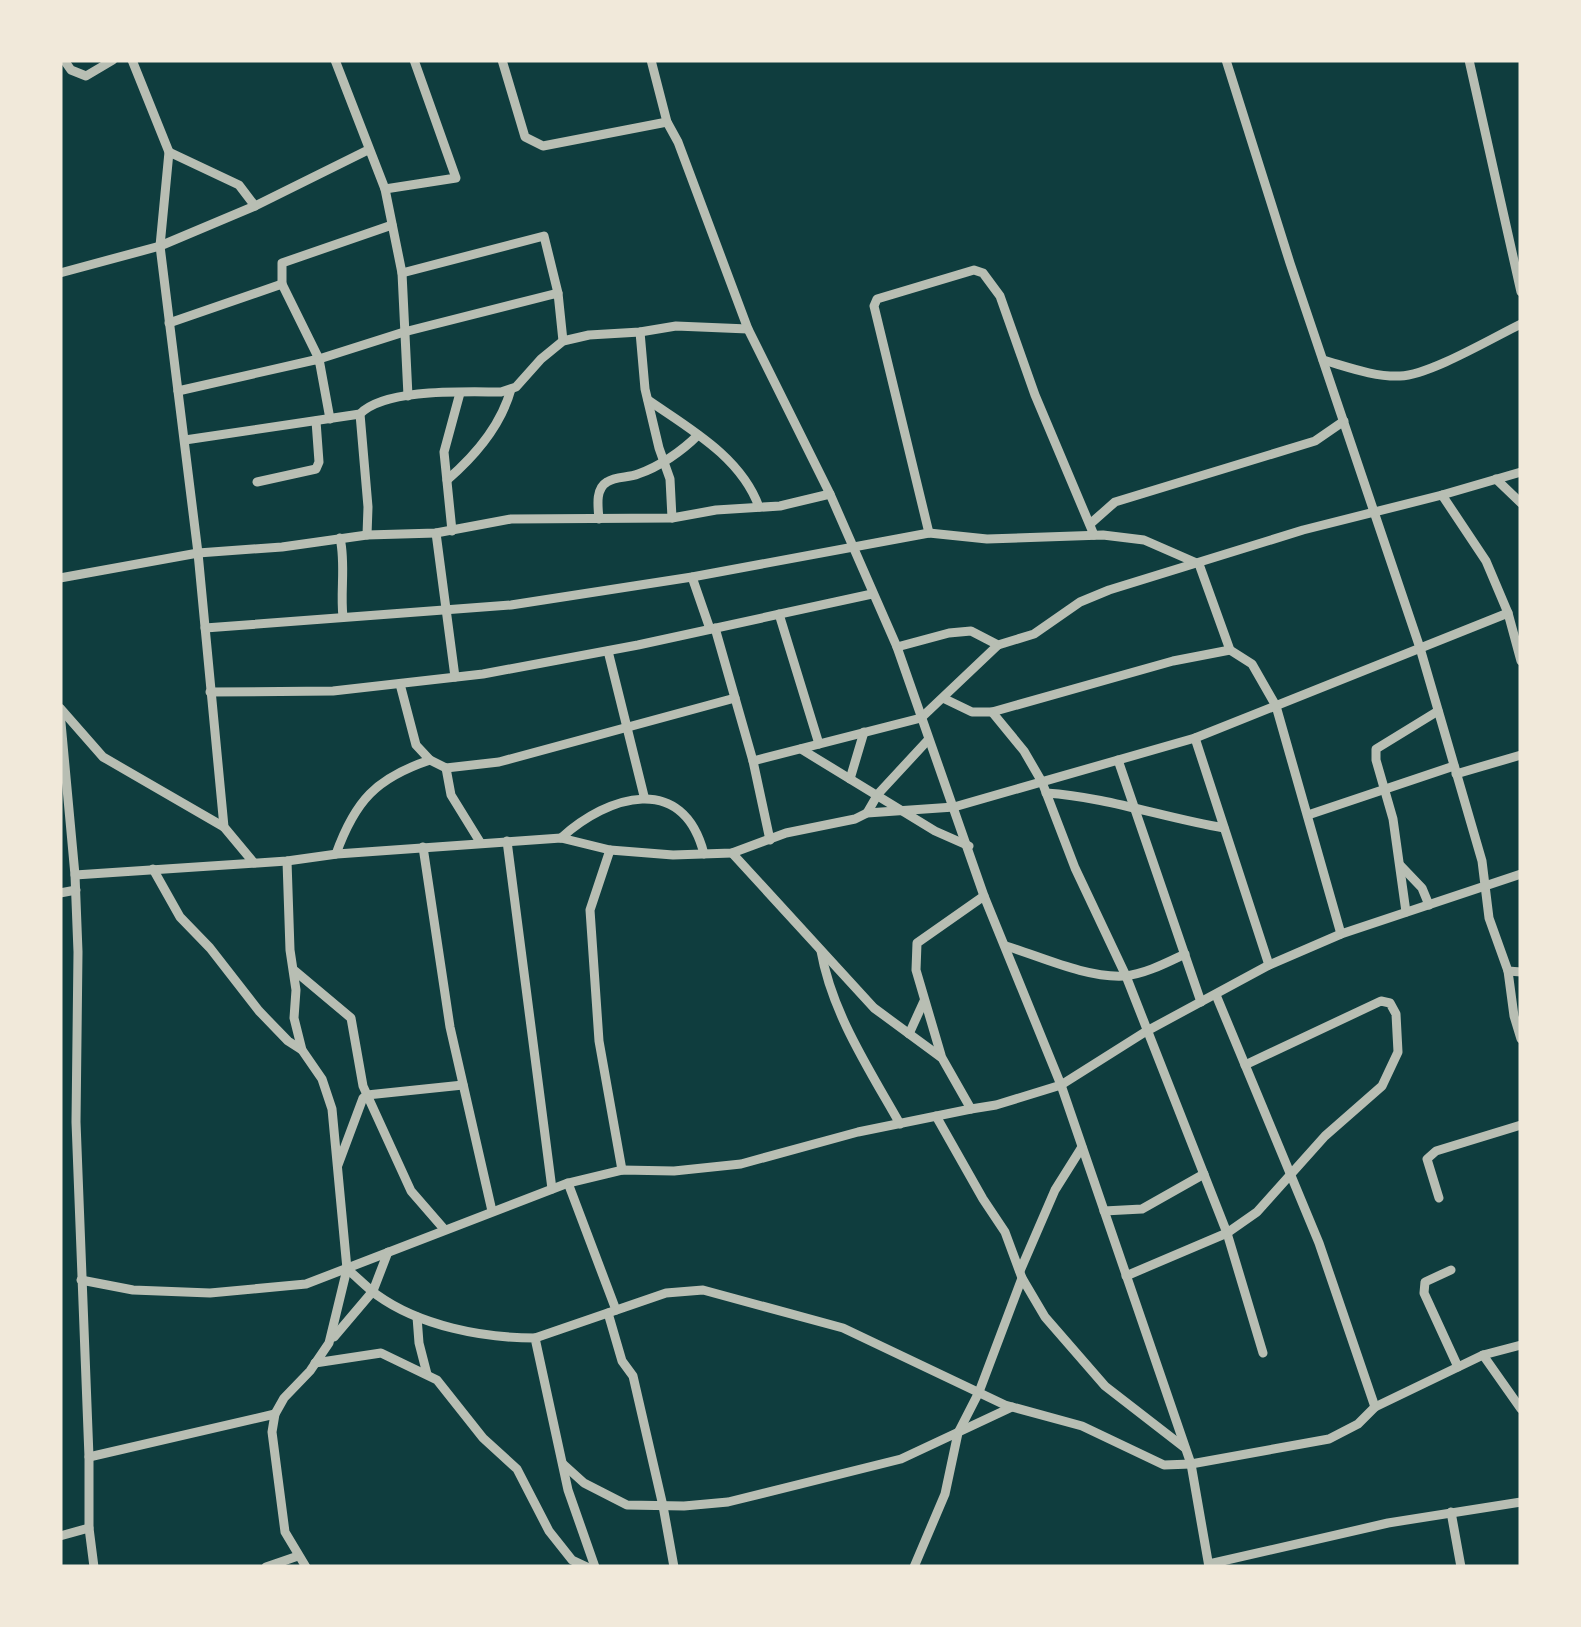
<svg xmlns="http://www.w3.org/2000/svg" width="1581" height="1627" font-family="'Space Grotesk',sans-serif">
  <rect width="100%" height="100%" fill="#0f3d3e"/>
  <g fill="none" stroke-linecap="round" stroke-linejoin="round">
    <!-- minor -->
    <g stroke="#b8beb3" stroke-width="9">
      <polyline points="64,60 71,70 86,76 113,60"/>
      <polyline points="132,60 169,152 160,246 198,553 224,827 254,863"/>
      <polyline points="335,60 385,189 402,273 408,396"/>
      <polyline points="502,60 525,137 543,146 667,122"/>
      <polyline points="651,60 667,122 678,142 748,329 830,494 897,647 984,896 1061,1085 1191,1464 1209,1567"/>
      <polyline points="1226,60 1290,263 1420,648 1482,861 1489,918 1508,971 1521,972"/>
      <polyline points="1469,60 1521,292"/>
      <polyline points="169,152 239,185 255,206"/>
      <polyline points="385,189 456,178 414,60"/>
      <polyline points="60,273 160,246 255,206 368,150"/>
      <polyline points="402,273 544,236 558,293"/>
      <polyline points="282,284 282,263 392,225"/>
      <polyline points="169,323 282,284 319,359 404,332 558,293 563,341"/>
      <polyline points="640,332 645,389 659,448 670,479 672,518"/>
      <path d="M1323,360C1348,367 1374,377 1400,376C1430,375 1492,338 1521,324"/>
      <polyline points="178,391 319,359 330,419"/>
      <path d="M648,400C690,429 741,457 759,507"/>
      <polyline points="185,440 360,414"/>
      <polyline points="1496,479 1521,503"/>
      <path d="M447,480C476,455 501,426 511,389"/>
      <polyline points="257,482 316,469 319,462 316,421"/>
      <polyline points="1442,495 1486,561 1508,613 1521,661"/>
      <path d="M599,519C598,507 595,489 607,482C616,476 628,478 638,474C659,467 682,451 698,435"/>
      <polyline points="1090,524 1115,502 1315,441 1344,421"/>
      <polyline points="452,531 444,452 460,393"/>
      <polyline points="436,533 455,677"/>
      <polyline points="929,533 874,306 877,299 974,270 983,273 1000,296 1035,395 1094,535"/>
      <path d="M367,535L368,507L360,414C385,388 466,392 501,392L516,387L541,359L563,341L589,335L640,332L676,326L748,329"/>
      <path d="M340,538C346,564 340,591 343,617"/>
      <polyline points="692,577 710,629"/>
      <polyline points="60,578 198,553 282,547 367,535 436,533 511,519 672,518 716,510 780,506 830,494"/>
      <polyline points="779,614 819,744"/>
      <polyline points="205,628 511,605 692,577 929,533 987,539 1103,535 1144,540 1199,564 1230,650 1252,664 1276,706 1341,934"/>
      <polyline points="715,628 753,761 770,840"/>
      <polyline points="897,647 949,633 971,631 998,645 1034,634 1080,602 1109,590 1303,530 1442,495 1521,472"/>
      <polyline points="608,651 644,796"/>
      <polyline points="400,684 416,745 430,760 446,768 499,762 735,698"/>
      <polyline points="210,692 333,691 483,674 638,645 872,594"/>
      <polyline points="945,699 972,712 992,712 1173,661 1230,650"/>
      <polyline points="60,708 103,757 224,827"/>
      <polyline points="60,712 75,875 78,952 76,1122 89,1457 89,1528 94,1567"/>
      <polyline points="992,712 1024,751 1042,782 1075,868 1126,976 1227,1233 1263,1353"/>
      <polyline points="1195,738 1269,965"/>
      <polyline points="801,749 935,831 969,846"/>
      <polyline points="1118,760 1201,1002"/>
      <polyline points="753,761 921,718 998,645"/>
      <polyline points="446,768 451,795 480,842"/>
      <polyline points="1456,774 1521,755"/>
      <polyline points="850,779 864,732"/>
      <path d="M1046,793C1107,797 1164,818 1224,828"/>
      <polyline points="867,813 878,794 928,740"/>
      <polyline points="1308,815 1454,766"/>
      <path d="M561,838C608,795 683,772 704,854"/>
      <polyline points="507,841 552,1189"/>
      <polyline points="423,847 450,1027 492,1211"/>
      <polyline points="610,850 590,910 599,1041 622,1170"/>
      <polyline points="732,853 874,1008 942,1058 971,1109 996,1105 1061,1085 1145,1032 1269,965 1341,934 1521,874"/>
      <path d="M336,854C355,801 376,778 430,760"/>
      <path d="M287,861L290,950L296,990L294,1018L302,1050L322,1079L332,1109L347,1269C357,1277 366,1287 377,1295C420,1326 483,1338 535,1338L568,1490L595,1567"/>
      <polyline points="1401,866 1422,888 1429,905"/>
      <polyline points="153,869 180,917 210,948 259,1011 288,1041 302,1050"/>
      <polyline points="75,875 287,861 337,854 561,838 610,850 673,855 732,853 786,833 855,819 867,813 954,807 1195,738 1508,613"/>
      <polyline points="60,893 76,890"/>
      <polyline points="1406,912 1393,819 1376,760 1376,749 1438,711"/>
      <path d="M1006,946C1042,957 1086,978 1124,976C1145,974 1166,963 1185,954"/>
      <path d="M821,951C832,1013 869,1069 900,1124"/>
      <polyline points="295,971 351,1018 363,1086 411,1191 444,1229"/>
      <polyline points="1508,971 1514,1016 1521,1039"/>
      <polyline points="1216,995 1319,1243 1375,1407"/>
      <polyline points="909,1034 924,1001"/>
      <polyline points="941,1055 916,970 917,943 984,896"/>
      <polyline points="936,1116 983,1199 1005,1232 1022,1278 1045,1317 1105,1386 1185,1448"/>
      <polyline points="338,1165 363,1098 367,1095 463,1085"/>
      <polyline points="568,1183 616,1310"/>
      <polyline points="1439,1198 1427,1159 1436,1151 1521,1125"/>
      <polyline points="1104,1211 1142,1209 1204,1174"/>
      <polyline points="1451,1270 1425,1282 1424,1293 1458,1367"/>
      <polyline points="1020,1271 1055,1190 1082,1147"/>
      <polyline points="1126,1276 1227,1233 1257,1212 1325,1136 1382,1086 1398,1052 1396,1014 1390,1003 1381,1001 1245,1065"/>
      <polyline points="81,1280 133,1290 210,1293 306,1284 568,1183 622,1170 674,1171 741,1164 858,1132 971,1109"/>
      <polyline points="608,1313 622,1361 633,1376 663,1506 674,1567"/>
      <polyline points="417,1317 419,1343 427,1374"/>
      <polyline points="334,1337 373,1291 388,1252"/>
      <polyline points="535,1338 666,1293 703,1290 843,1328 1005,1405 1082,1426 1164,1465 1191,1464 1329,1439 1358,1424 1375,1407 1483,1355 1521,1345"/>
      <polyline points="1483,1355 1521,1409"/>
      <polyline points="315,1363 381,1353 437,1380 483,1438 517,1469 549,1531 572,1560 587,1567"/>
      <polyline points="89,1457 275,1414"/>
      <polyline points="563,1464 584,1483 627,1505 684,1506 728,1502 901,1459 1012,1407"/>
      <polyline points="1451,1512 1461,1567"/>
      <polyline points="60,1536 89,1528"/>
      <polyline points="1209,1564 1388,1523 1521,1502"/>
      <polyline points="266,1567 298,1556"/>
      <polyline points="306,1567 285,1532 272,1432 275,1414 284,1398 310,1371 329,1343 347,1269"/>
      <polyline points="914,1567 945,1494 958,1433 979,1392 1022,1278"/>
    </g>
  </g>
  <!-- border -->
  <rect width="1581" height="1627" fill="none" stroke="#f1e9da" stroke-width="125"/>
</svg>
